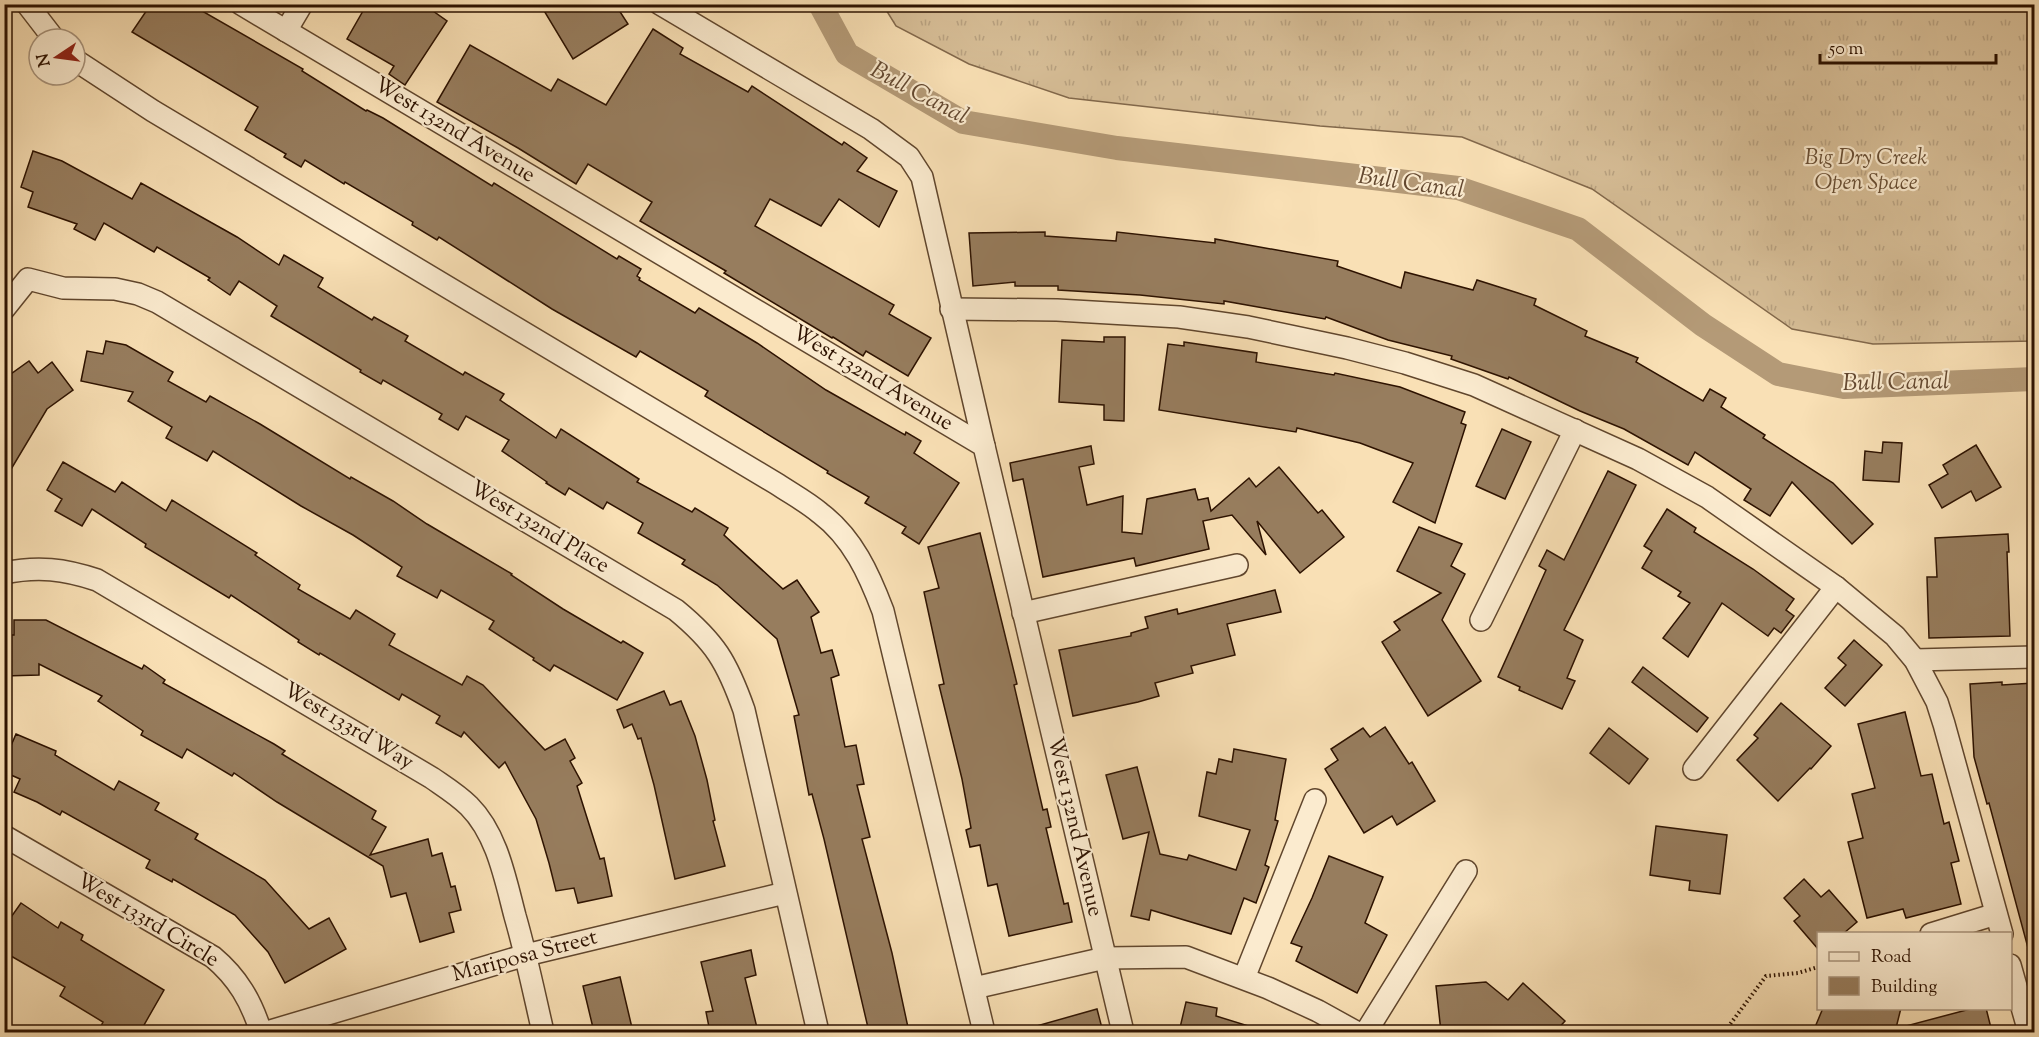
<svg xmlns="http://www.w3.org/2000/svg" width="2039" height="1037" font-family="'Sorts Mill Goudy',serif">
  <defs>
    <pattern id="grass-tufts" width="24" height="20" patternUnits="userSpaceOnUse" patternTransform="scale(1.5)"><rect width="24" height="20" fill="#d6bd96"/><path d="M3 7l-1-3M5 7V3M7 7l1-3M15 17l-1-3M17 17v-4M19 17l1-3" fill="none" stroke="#b8a180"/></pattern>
  </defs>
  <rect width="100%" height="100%" fill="#f9e0b5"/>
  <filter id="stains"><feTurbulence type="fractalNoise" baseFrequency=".00333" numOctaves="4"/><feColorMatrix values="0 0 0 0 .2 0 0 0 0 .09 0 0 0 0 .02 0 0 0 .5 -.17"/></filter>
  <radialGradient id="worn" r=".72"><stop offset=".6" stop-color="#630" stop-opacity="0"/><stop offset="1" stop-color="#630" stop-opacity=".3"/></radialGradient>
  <!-- grass -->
  <polygon fill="url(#grass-tufts)" stroke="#82684b" stroke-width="1.5" points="883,5 2034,5 2034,341 1873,344 1792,329 1592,189 1462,137 1320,126 1069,98 969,64 896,26"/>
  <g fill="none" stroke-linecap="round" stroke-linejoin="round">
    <!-- canal -->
    <polyline stroke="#b49a77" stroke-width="24" points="820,4 847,54 963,122 1117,148 1458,188 1578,229 1703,325 1778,374 1844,387 2034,379"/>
  </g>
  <!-- building -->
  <g fill="#977d5e" stroke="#2d1200" stroke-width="1.5">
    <polygon points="151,4 190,4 303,69 302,71 366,111 367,110 383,118 492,186 494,183 617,259 619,256 641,269 637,276 640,278 639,280 695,313 699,308 757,343 826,390 905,435 906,432 921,441 914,453 959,483 919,544 902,533 906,527 865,503 869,497 827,473 828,471 705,396 708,391 640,351 636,357 552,309 439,237 437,240 412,225 413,222 345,182 344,184 305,160 301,167 284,157 286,154 245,130 258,107 132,32"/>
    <polygon points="367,4 423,4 447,21 405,85 389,74 394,66 347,39"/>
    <polygon points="540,4 615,4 628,24 573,59"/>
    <polygon points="653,29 683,48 680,54 748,92 752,86 842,145 844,142 867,158 857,171 897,191 879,227 839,199 821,226 770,199 755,226 894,305 889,314 931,338 908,376 866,351 863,356 833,337 832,338 724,273 726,271 640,221 652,202 588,164 576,184 518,148 437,102 470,45 551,91 558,79 606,105"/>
    <polygon points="33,151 62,161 132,199 141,183 237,237 279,265 284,255 323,278 318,287 372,320 374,317 408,336 405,341 463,375 465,372 504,394 500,400 556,438 561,429 639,479 637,482 692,512 695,508 728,528 724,535 783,589 797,580 819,612 811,617 821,653 832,650 839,675 831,678 845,747 856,745 864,784 857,785 870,837 862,839 892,953 909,1032 869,1032 824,839 812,794 809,795 794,716 799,715 777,639 717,585 682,564 685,560 638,533 643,523 607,502 603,509 569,488 565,495 546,483 547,482 502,451 509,440 466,416 458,430 439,419 442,414 383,380 381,384 360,372 361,370 271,316 277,306 239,281 230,295 208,280 210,278 157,247 154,252 104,223 95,240 74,229 77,224 28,207 33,192 21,187"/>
    <polygon points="1045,232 1045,236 1116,241 1117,232 1215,243 1215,239 1338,261 1337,266 1401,288 1405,272 1473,290 1477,280 1518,293 1536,299 1534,305 1587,331 1585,336 1638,358 1636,362 1703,401 1710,389 1726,398 1721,407 1765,435 1763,438 1833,483 1873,524 1852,544 1792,482 1770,516 1744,500 1751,489 1695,452 1688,465 1624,429 1580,411 1509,377 1508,379 1451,359 1452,356 1388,340 1326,317 1325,319 1224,301 1224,304 1140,295 1058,290 1058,286 1015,286 1015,282 973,286 969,233"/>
    <polygon points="1104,337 1125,337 1124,421 1104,420 1104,405 1059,402 1062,340 1104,342"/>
    <polygon points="106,341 126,345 173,372 168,381 206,402 210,396 260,424 350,479 351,477 393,501 427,524 512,574 511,575 563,609 621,643 623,641 643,653 617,700 554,665 550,671 533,660 534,658 489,629 494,621 441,590 437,598 397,576 402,567 353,535 301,506 213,451 207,461 166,438 172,427 128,401 133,392 81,381 87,351 103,354"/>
    <polygon points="1184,342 1257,353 1256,362 1334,375 1335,373 1400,387 1465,412 1461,423 1466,425 1435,523 1393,502 1413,463 1360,443 1297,428 1296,432 1159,410 1168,344 1184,346"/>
    <polygon points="29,361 38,373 52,362 73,390 47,409 4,481 4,379"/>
    <polygon points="1502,429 1531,442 1505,499 1476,486"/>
    <polygon points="1883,442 1902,443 1899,482 1863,480 1865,451 1882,453"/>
    <polygon points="1976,445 2001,487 1976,501 1971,491 1942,508 1929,485 1948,474 1943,465"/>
    <polygon points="1091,446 1094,464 1079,467 1087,505 1123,496 1122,532 1142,534 1147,499 1195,489 1198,500 1208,498 1211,511 1249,478 1256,487 1279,467 1318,513 1322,510 1344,537 1300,573 1257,521 1266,555 1232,515 1203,521 1209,549 1136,566 1134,558 1043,577 1023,479 1013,481 1010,463"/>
    <polygon points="63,462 115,492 122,482 166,511 172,500 257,553 255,555 300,585 298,589 350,619 356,610 395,634 389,645 462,685 467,676 483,685 545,750 565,739 575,758 570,761 582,783 577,786 600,859 604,858 612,896 578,903 574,888 556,891 549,863 536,819 505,762 499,768 464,732 461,737 436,723 440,716 402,694 399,700 320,653 319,655 298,642 299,640 231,595 229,598 145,547 146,544 92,509 82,526 55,511 62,499 47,490"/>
    <polygon points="1608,471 1636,485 1564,630 1583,640 1567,678 1575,681 1562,709 1519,690 1520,687 1498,677 1546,570 1539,566 1547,550 1564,560"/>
    <polygon points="1667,509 1696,528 1694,532 1753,569 1794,599 1786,610 1794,616 1781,633 1774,628 1768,636 1722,603 1688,657 1663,638 1690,603 1678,596 1681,592 1642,568 1652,551 1644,546"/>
    <polygon points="1419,527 1462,544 1451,566 1465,574 1442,620 1481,681 1428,716 1382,642 1400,630 1394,622 1441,593 1397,571"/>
    <polygon points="980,533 1017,684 1014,685 1043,810 1047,809 1051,827 1046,828 1064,904 1068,903 1072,922 1009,936 997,884 988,886 980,845 970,847 966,830 971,828 962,779 939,685 944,684 924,592 939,588 928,547"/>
    <polygon points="2008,534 2009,552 2007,552 2010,636 1929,638 1927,577 1937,577 1935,538"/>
    <polygon points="1275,590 1281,612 1227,624 1235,655 1191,666 1193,673 1155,683 1159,696 1138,702 1073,716 1059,650 1131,636 1131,633 1148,628 1145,617 1177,609 1178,614"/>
    <polygon points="14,620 46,620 142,669 144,665 165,680 163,683 274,744 285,751 282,754 376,811 372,819 386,827 370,855 428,839 432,856 442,853 451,887 455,886 461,910 449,913 454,932 420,942 406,893 391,897 383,866 277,802 234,773 232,776 187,749 182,758 141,735 143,731 98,701 102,696 39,664 39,675 4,676 4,635 14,635"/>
    <polygon points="1854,640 1882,665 1845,706 1825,688 1846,665 1838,658"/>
    <polygon points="1643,667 1708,718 1697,732 1632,682"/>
    <polygon points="2002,682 2002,685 2034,683 2034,947 2028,948 1989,803 1987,804 1974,757 1970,684"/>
    <polygon points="664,691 670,705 681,701 695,736 707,780 715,820 713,821 725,866 675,879 654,785 641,738 638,739 632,724 624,728 617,710"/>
    <polygon points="1781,703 1831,746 1811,769 1810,768 1778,801 1737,760 1758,738 1754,735"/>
    <polygon points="1905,712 1921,776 1932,774 1944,824 1949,822 1959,861 1951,863 1961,904 1906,918 1903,909 1867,918 1848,842 1863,838 1852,794 1875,788 1858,724"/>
    <polygon points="1385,727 1409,764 1412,762 1435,801 1397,825 1392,816 1364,833 1325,769 1338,760 1331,749 1363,728 1370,737"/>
    <polygon points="1609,728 1648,759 1629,784 1590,753"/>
    <polygon points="16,734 56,751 55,755 114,790 119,781 159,803 155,810 198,834 195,839 265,880 309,929 329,918 346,949 285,983 268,952 235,915 173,879 172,882 146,868 150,860 62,811 60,815 37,802 14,792 20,779 4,772 4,762"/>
    <polygon points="1234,749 1286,759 1275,820 1278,821 1265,865 1269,867 1256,903 1244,898 1231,934 1151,910 1149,920 1131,916 1149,832 1123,839 1106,775 1137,767 1160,854 1187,860 1189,855 1236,870 1250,830 1199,816 1207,772 1216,774 1219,759 1232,762"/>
    <polygon points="1656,826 1727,835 1720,894 1689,890 1690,881 1650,875"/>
    <polygon points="1329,856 1383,877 1365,923 1387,935 1357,993 1296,961 1302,947 1291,943 1312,898"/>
    <polygon points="1804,879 1821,897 1829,890 1857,922 1844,933 1818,933 1818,949 1794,921 1800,916 1784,898"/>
    <polygon points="21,903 58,928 61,922 83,935 81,940 164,990 140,1032 98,1032 103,1022 60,996 65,987 4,952 4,927"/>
    <polygon points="751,950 756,975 745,978 758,1032 710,1032 706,1012 713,1011 701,962"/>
    <polygon points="620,977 633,1032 594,1032 583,986"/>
    <polygon points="1486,982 1508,1000 1523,983 1565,1021 1555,1032 1441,1032 1436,986"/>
    <polygon points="1186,1002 1217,1008 1216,1016 1255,1028 1255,1032 1179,1032"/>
    <polygon points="1823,1008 1901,1008 1895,1032 1813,1032"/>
    <polygon points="1974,1008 1986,1008 1992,1032 1907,1032 1906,1026"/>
    <polygon points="1097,1009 1103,1032 1034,1032 1033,1027"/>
  </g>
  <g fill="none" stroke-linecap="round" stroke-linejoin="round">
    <defs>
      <g id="street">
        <polyline points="27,4 54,39"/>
        <polyline points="241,4 984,446 1123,1032"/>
        <polyline points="660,4 871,129 909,157 922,177 984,446"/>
        <polyline points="286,31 302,4"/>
        <path d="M75,60L153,111L777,484C792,494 807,502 820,513C853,538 869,574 883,611L984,1032"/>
        <path d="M4,309L28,279L63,288L115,289L138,294L157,302L676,610C715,642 727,662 744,710L818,1032"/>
        <polyline points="951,309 1057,310 1179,317 1248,327 1347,348 1405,363 1474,385 1638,459 1707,497 1836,587 1895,636 1915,660 1937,702 1944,724 2002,934"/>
        <path d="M4,573C38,566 64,569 97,580L432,778C445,787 458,795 469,806C497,834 505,878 515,916C526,954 534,993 543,1032"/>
        <polyline points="1023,613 1237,565"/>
        <polyline points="1481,620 1575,430"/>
        <polyline points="1915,660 2034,657"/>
        <polyline points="1694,769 1836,587"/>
        <path d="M4,836L213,957C238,978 251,1001 261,1032"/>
        <polyline points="1931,934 1996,914"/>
        <polyline points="2010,965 2029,1032"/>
        <polyline points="1244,978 1315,800"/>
        <polyline points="974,988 1105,958 1186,957 1268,988 1318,1011 1356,1032"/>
        <polyline points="267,1032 526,955 785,893"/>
        <polyline points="1366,1032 1466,871"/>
      </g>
    </defs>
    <!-- street casing -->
    <use href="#street" stroke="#60462d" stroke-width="24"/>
    <!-- path -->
    <polyline stroke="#2d1200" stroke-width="4" stroke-dasharray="1.5 3" stroke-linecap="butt" points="1728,1032 1728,1027 1766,976 1798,973 1818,967"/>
    <!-- street -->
    <use href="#street" stroke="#fbebcf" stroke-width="21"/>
  </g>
  <g text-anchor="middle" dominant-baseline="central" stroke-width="4.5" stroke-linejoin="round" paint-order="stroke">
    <!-- street labels -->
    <g font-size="22" fill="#2d1200" stroke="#fbebcf">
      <text transform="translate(454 131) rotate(31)">West 132nd Avenue</text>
      <text transform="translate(872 379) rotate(31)">West 132nd Avenue</text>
      <text transform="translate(539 528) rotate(31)">West 132nd Place</text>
      <text transform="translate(348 727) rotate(31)">West 133rd Way</text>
      <text transform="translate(1074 827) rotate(77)">West 132nd Avenue</text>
      <text transform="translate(147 921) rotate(31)">West 133rd Circle</text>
      <text transform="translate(525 957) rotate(-15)">Mariposa Street</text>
    </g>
    <!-- park labels -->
    <g font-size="22" font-style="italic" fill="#684e34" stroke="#fbebcf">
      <text x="1866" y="159">Big Dry Creek<tspan x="1866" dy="25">Open Space</tspan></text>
    </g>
    <!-- water labels -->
    <g font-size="24" font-style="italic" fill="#634830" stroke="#fbebcf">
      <text transform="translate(919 94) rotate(28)">Bull Canal</text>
      <text transform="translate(1411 184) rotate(8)">Bull Canal</text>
      <text transform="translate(1896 383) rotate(-1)">Bull Canal</text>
    </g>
  </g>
  <!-- margin -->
  <rect width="2039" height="1037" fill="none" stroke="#f9e0b5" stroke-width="24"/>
  <rect x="6" y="6" width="2027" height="1025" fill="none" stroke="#2d1200" stroke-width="3"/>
  <rect x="12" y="12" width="2015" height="1013" fill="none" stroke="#2d1200" stroke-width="1.5"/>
  <!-- legend -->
  <rect x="1817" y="932" width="195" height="78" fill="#fbebcf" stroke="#a9947c" stroke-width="1.5"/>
  <rect x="1829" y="952" width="30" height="9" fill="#fbebcf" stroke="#a9947c" stroke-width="1.5"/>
  <text x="1871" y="962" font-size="18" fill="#2d1200">Road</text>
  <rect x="1829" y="977" width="30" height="18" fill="#977d5e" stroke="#a9947c" stroke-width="1.5"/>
  <text x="1871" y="992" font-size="18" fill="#2d1200">Building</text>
  <!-- north arrow -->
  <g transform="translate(57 57) rotate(257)"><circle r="28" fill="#fbebcf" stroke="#a9947c" stroke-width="1.5"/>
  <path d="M0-4.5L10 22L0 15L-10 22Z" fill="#8f2418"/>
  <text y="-9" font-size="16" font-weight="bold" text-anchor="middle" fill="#2d1200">N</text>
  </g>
  <!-- scale -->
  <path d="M1820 54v9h176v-9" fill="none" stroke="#2d1200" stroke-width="3"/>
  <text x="1829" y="54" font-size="18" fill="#2d1200" stroke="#fbebcf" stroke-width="4.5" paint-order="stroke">50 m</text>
  <rect width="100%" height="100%" filter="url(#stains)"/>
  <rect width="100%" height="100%" fill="url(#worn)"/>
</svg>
